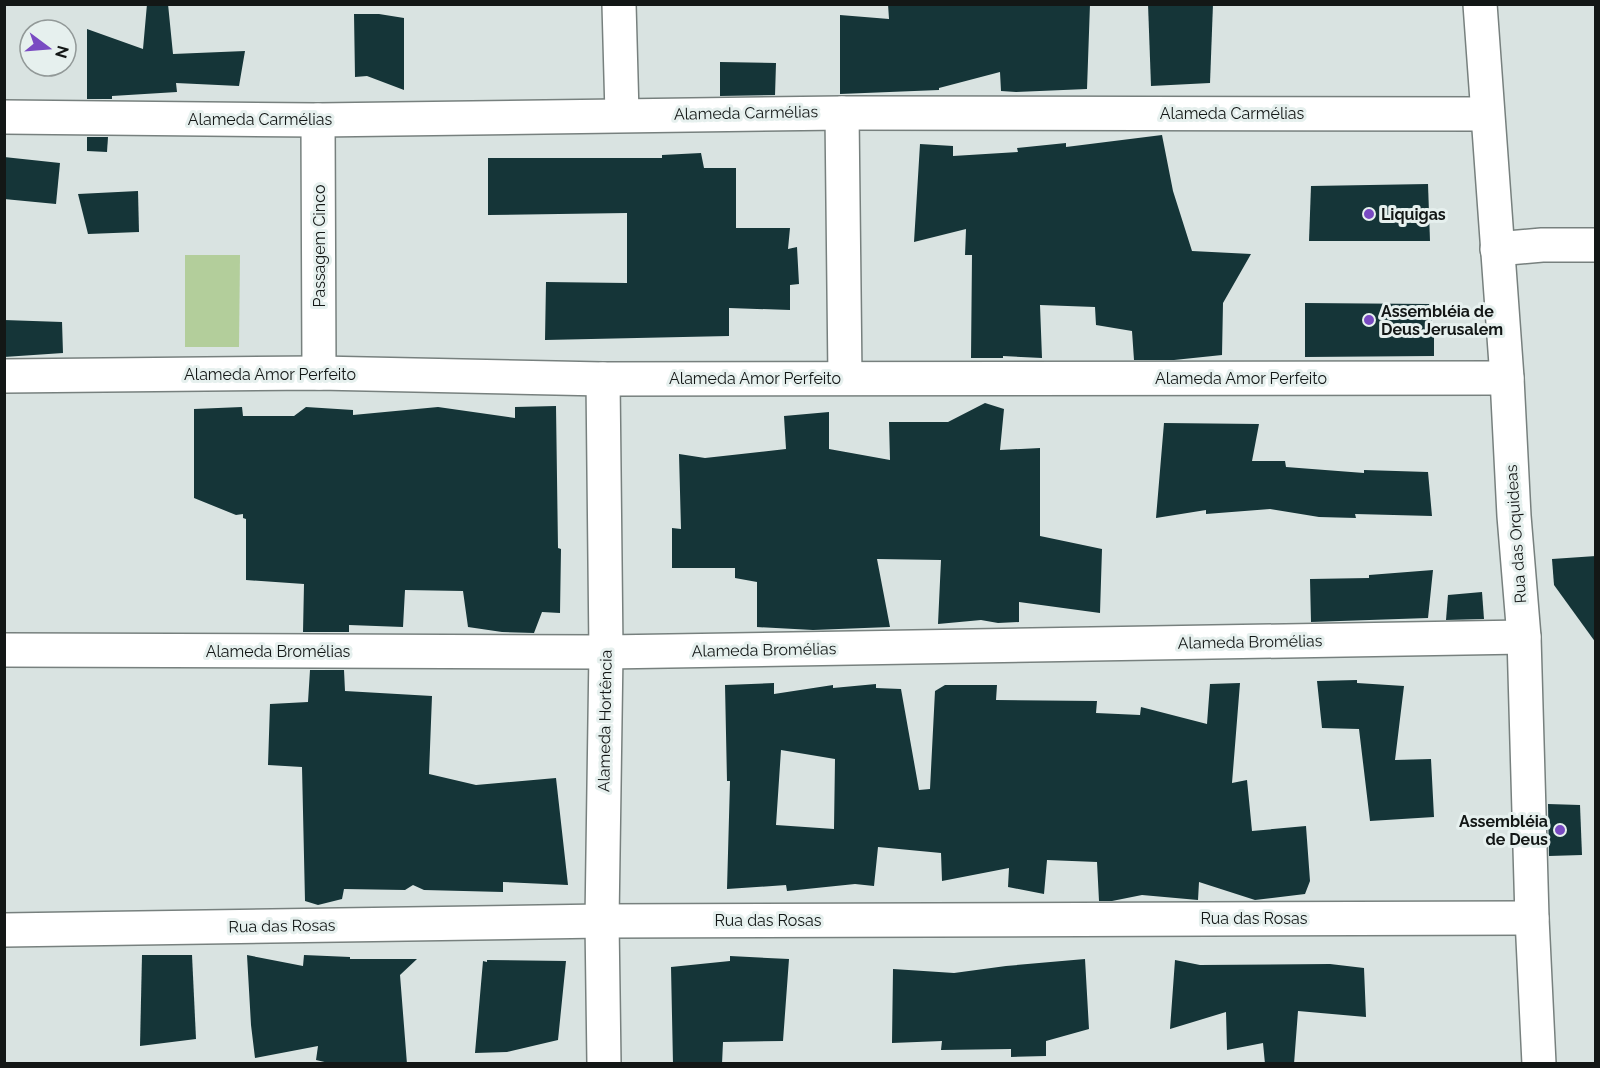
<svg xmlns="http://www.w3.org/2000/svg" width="1600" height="1068" font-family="Raleway,sans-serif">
  <rect width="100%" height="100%" fill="#d9e3e1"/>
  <!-- green -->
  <polygon fill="#b3ce9b" points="185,255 240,255 239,347 185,347"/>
  <!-- building -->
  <g fill="#153538" fill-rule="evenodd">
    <polygon points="147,4 168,4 173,54 245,51 239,86 176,83 177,92 112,96 112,99 87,99 87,29 143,49"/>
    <polygon points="888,4 1090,4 1087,89 1016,92 1001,91 1000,72 939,88 939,90 840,94 840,15 889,19"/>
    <polygon points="1148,4 1213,4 1210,83 1151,86"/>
    <polygon points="354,14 379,14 404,18 404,90 367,76 355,77"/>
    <polygon points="720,62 776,63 775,95 720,96"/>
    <polygon points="1162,135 1173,191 1192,251 1251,254 1223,303 1222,355 1174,360 1134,360 1132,331 1096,325 1095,307 1040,305 1042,358 1003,356 1003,358 971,358 972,255 965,255 966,229 914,242 920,144 953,146 953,156 1018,152 1017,148 1066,143 1066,147"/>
    <polygon points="87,137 108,137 107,152 87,151"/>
    <polygon points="701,153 704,168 736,168 736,228 790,228 788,249 797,247 799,284 790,285 790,310 729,308 729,336 545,340 546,282 627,283 627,213 488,215 488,158 662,158 662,155"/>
    <polygon points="4,157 60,163 56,204 4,199"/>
    <polygon points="1428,184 1430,241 1309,241 1311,186"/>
    <polygon points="138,191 139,232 88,234 78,194"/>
    <polygon points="1305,303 1429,304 1434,335 1434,356 1305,357"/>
    <polygon points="4,320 62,322 63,353 4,357"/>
    <polygon points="985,403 1004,409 1000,450 1040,448 1040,536 1102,549 1100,613 1019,602 1019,622 998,623 981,620 938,624 941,560 877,559 890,627 813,630 757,627 757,582 735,578 735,568 672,568 672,528 681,529 679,454 705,458 786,449 784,416 829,412 829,449 890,460 889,422 948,422"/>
    <polygon points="556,406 558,548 561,549 560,613 542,612 534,633 502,632 468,627 463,591 405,590 403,627 349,625 349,632 303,632 304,584 246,580 246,519 243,518 243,514 236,515 194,498 194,409 242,407 243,416 294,416 306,407 353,410 353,415 438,407 515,418 515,407"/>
    <polygon points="1164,423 1259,424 1252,461 1285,461 1286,467 1364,473 1364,470 1428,472 1432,516 1355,514 1356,518 1319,517 1270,509 1206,514 1206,510 1156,518"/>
    <polygon points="1596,556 1596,643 1554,585 1552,559"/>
    <polygon points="1433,570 1428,618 1311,622 1310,579 1369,578 1369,575"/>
    <polygon points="1482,592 1484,619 1446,620 1448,595"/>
    <polygon points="310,670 344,670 345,691 432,696 429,774 476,785 556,778 568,885 503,882 503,892 424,890 413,885 405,890 344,889 342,899 318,905 305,901 302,767 268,765 270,704 308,702"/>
    <polygon points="1357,680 1357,683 1404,686 1395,760 1431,759 1434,817 1370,821 1359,729 1322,728 1317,681"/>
    <path d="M774,683V694L833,685V688L876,684V688L901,689L919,790L930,789L935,691L945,685H997L996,700L1097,701L1096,713L1140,715L1141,707L1207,724L1210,684L1240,683L1232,783L1247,780L1252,831L1306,826L1310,881L1305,894L1255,900L1199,882L1198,900L1142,895L1112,901H1099L1097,862L1047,860L1044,894L1008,887L1009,868L942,881L941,853L878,847L874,886L855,884L787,891L786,885L727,889L730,781H727L725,685ZM781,750L835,759L834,829L776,825Z"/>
    <polygon points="1548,804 1580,805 1582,855 1549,856"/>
    <polygon points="142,955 192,955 196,1039 140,1046"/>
    <polygon points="247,955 303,966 304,955 350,957 350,959 417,959 400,975 407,1064 333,1064 316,1060 318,1046 255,1058 251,1025"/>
    <polygon points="730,956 789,959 783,1041 723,1042 722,1064 673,1064 671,967 730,961"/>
    <polygon points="1085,959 1089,1029 1046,1041 1046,1056 1011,1057 1011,1049 941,1050 942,1041 892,1043 893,969 954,973 1006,966"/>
    <polygon points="487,960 566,961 558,1040 507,1052 475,1053 483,961 487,962"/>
    <polygon points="1175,960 1200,965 1330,964 1364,968 1366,1017 1298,1011 1294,1064 1265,1064 1263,1043 1227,1050 1226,1012 1170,1029"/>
  </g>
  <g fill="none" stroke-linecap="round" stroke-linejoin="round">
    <defs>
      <g id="minor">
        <polyline points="619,4 622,114"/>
        <polyline points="1480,4 1507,378 1514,516 1524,637 1532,918 1539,1064"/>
        <polyline points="842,113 845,378"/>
        <polyline points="4,117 318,120 842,113 1487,114"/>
        <polyline points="318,120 319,373"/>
        <polyline points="1497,249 1542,245 1596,245"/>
        <polyline points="4,376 319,373 603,379 1507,378"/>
        <polyline points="603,379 606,652 602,921 604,1064"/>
        <polyline points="4,650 606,652 1524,637"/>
        <polyline points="4,930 602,921 1532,918"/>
      </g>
    </defs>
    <!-- minor casing -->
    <use href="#minor" stroke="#77807e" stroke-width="36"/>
    <!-- minor -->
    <use href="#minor" stroke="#fff" stroke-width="33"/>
  </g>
  <!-- markers -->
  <g fill="#794ac2" stroke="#e6f0ee" stroke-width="2">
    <circle cx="1369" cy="214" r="6"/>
    <circle cx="1369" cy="320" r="6"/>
    <circle cx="1560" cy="830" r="6"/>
  </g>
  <g text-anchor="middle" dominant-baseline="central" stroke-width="6" stroke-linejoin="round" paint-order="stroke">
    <!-- street labels -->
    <g font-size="16" fill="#131716" stroke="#e6f0ee">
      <text transform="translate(746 113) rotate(-1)">Alameda Carmélias</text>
      <text x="1232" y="113">Alameda Carmélias</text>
      <text x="260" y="119">Alameda Carmélias</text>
      <text transform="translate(319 246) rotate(-90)">Passagem Cinco</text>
      <text x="270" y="374">Alameda Amor Perfeito</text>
      <text x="755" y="378">Alameda Amor Perfeito</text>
      <text x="1241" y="378">Alameda Amor Perfeito</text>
      <text transform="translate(1516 534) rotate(-94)">Rua das Orquideas</text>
      <text transform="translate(1250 642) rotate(-1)">Alameda Bromélias</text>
      <text transform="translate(764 650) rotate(-1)">Alameda Bromélias</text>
      <text x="278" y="651">Alameda Bromélias</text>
      <text transform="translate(605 721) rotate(-89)">Alameda Hortência</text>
      <text x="1254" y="918">Rua das Rosas</text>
      <text x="768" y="920">Rua das Rosas</text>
      <text transform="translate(282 926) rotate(-1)">Rua das Rosas</text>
    </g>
    <!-- poi labels -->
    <g font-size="16" font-weight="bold" fill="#131716" stroke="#e6f0ee" text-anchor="start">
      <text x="1381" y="214">Liquigas</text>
      <text x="1381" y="311">Assembléia de<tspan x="1381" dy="18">Deus Jerusalem</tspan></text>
      <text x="1548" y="821" text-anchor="end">Assembléia<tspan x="1548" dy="18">de Deus</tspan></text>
    </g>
  </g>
  <!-- border -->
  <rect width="1600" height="1068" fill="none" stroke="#131716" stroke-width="12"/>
  <!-- north arrow -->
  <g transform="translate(48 48) rotate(106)"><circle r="28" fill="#e6f0ee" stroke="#929998" stroke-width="1.5"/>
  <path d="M0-4.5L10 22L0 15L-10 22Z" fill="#794ac2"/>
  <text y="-9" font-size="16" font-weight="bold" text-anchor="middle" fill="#131716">N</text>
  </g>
</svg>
